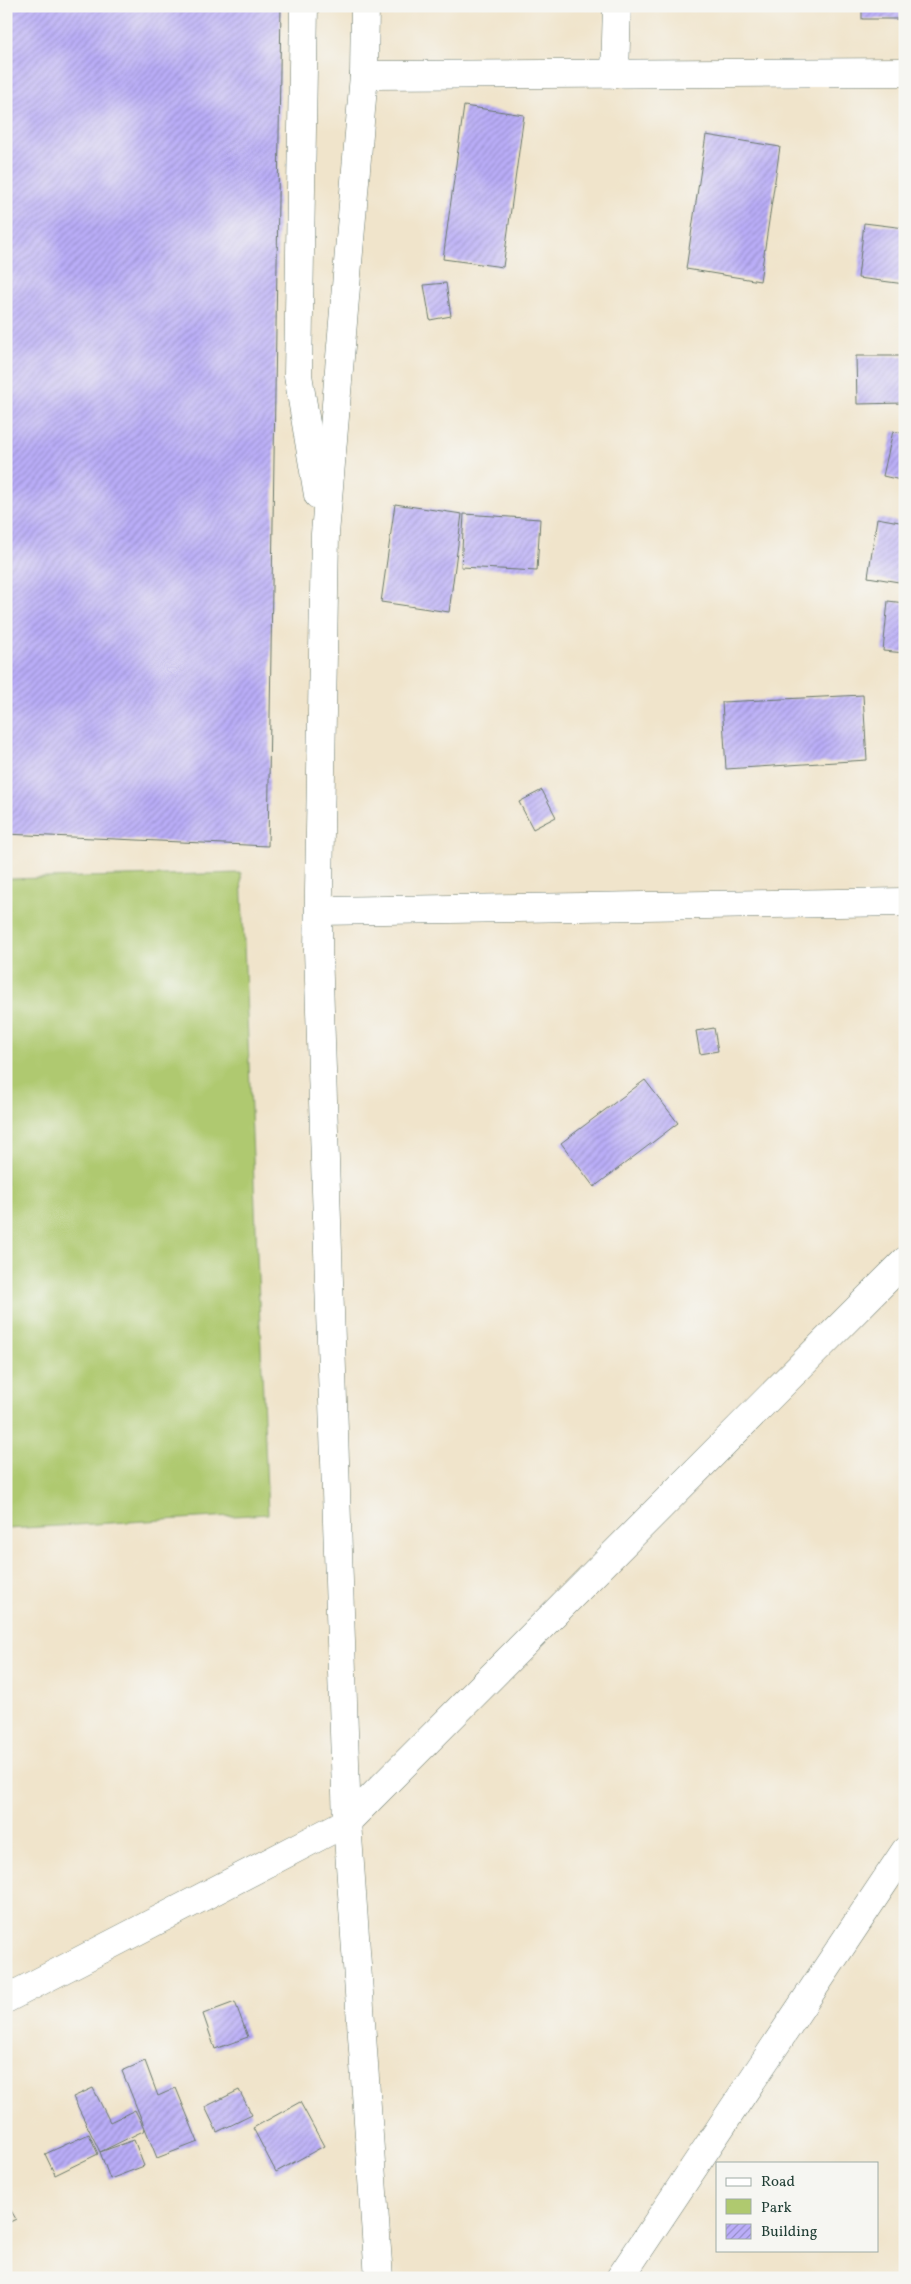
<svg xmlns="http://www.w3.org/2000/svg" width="911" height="2284" font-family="Vollkorn,serif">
  <defs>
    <pattern id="building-hatch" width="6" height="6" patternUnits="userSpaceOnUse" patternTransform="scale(1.25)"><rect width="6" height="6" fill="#baadf8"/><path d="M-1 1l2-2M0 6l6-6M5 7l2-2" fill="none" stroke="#978eca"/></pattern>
  </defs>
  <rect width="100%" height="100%" fill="#f6f6f2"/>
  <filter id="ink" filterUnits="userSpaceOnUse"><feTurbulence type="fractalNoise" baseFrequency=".02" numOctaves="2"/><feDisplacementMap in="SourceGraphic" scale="10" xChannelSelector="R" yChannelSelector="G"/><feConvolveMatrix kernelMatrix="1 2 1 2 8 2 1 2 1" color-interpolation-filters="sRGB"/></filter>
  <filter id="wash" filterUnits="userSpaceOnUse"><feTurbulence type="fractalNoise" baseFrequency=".0096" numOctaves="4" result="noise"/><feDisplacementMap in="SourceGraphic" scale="20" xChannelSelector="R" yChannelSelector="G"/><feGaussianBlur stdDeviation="1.12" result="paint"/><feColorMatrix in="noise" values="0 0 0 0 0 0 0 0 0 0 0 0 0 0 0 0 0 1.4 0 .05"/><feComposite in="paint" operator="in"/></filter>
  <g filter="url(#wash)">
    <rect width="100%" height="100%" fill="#f0e4cb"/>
    <!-- park -->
    <polygon fill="#afc96f" stroke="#678352" points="241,873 268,1514 6,1529 6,879"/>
    <g id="blocks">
      <!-- building -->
      <g fill="url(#building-hatch)">
        <polygon points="6,6 281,6 268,846 6,834"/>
        <rect x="862" y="6" width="38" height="13"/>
        <polygon points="464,106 524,115 503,267 443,259"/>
        <polygon points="706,135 780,147 760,281 686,269"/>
        <polygon points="864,223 905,228 905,284 858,278"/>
        <polygon points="446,283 451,316 430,320 424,285"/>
        <polygon points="856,356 905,356 905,403 857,404"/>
        <polygon points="893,431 905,434 905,481 883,476"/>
        <polygon points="395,504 462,514 449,612 381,602"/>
        <polygon points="464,514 540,519 537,571 461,567"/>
        <polygon points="877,518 905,523 905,583 868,577"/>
        <polygon points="888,601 905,603 905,653 883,651"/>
        <polygon points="863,695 867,760 726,769 722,702"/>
        <polygon points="542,790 556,817 533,829 519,802"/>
        <polygon points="714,1028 718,1051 700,1054 696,1031"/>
        <polygon points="645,1080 678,1123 594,1187 561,1143"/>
        <polygon points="235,2002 248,2037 215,2049 203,2014"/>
        <polygon points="145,2061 158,2096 176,2088 198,2142 157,2158 122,2071"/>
        <polygon points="93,2088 110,2122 135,2110 145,2130 100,2152 134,2140 144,2166 110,2179 100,2152 73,2097"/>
        <polygon points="239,2090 252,2115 217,2132 205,2107"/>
        <polygon points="300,2102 324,2146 276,2172 253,2128"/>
        <polygon points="89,2134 98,2154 55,2175 45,2154"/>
        <polygon points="6,2202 16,2219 6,2224"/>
      </g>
    </g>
  </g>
  <g filter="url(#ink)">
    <use href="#blocks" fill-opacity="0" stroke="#687769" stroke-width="1"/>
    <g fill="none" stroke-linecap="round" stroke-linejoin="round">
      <defs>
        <g id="street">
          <polyline points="615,74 617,6"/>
          <polyline points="364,75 905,72"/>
          <polyline points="319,911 905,902"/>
          <polyline points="347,1822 379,2278"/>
          <polyline points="6,1999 347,1822 905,1261"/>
          <polyline points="620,2278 905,1851"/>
        </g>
        <g id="secondary">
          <polyline points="304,6 298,375 318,495"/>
          <polyline points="347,1822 318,950 325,534 364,75 365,6"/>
        </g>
      </defs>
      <!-- street casing -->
      <use href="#street" stroke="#687769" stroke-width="29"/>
      <!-- secondary casing -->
      <use href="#secondary" stroke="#687769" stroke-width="29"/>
      <!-- street -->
      <use href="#street" stroke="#fff" stroke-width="28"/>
      <!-- secondary -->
      <use href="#secondary" stroke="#fff" stroke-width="28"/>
    </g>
  </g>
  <!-- margin -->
  <rect width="911" height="2284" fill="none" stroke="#f6f6f2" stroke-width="25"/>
  <!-- legend -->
  <rect x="716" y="2162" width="162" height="90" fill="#f6f6f2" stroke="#a0aca6"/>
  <rect x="726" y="2178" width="25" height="8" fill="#ffffff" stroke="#a0aca6"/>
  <text x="761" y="2186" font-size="15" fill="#1f3d34">Road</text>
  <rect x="726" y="2199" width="25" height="15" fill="#afc96f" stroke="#a0aca6"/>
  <text x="761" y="2212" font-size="15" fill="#1f3d34">Park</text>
  <rect x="726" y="2224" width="25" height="15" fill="url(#building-hatch)" stroke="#a0aca6"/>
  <text x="761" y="2236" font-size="15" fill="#1f3d34">Building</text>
</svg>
